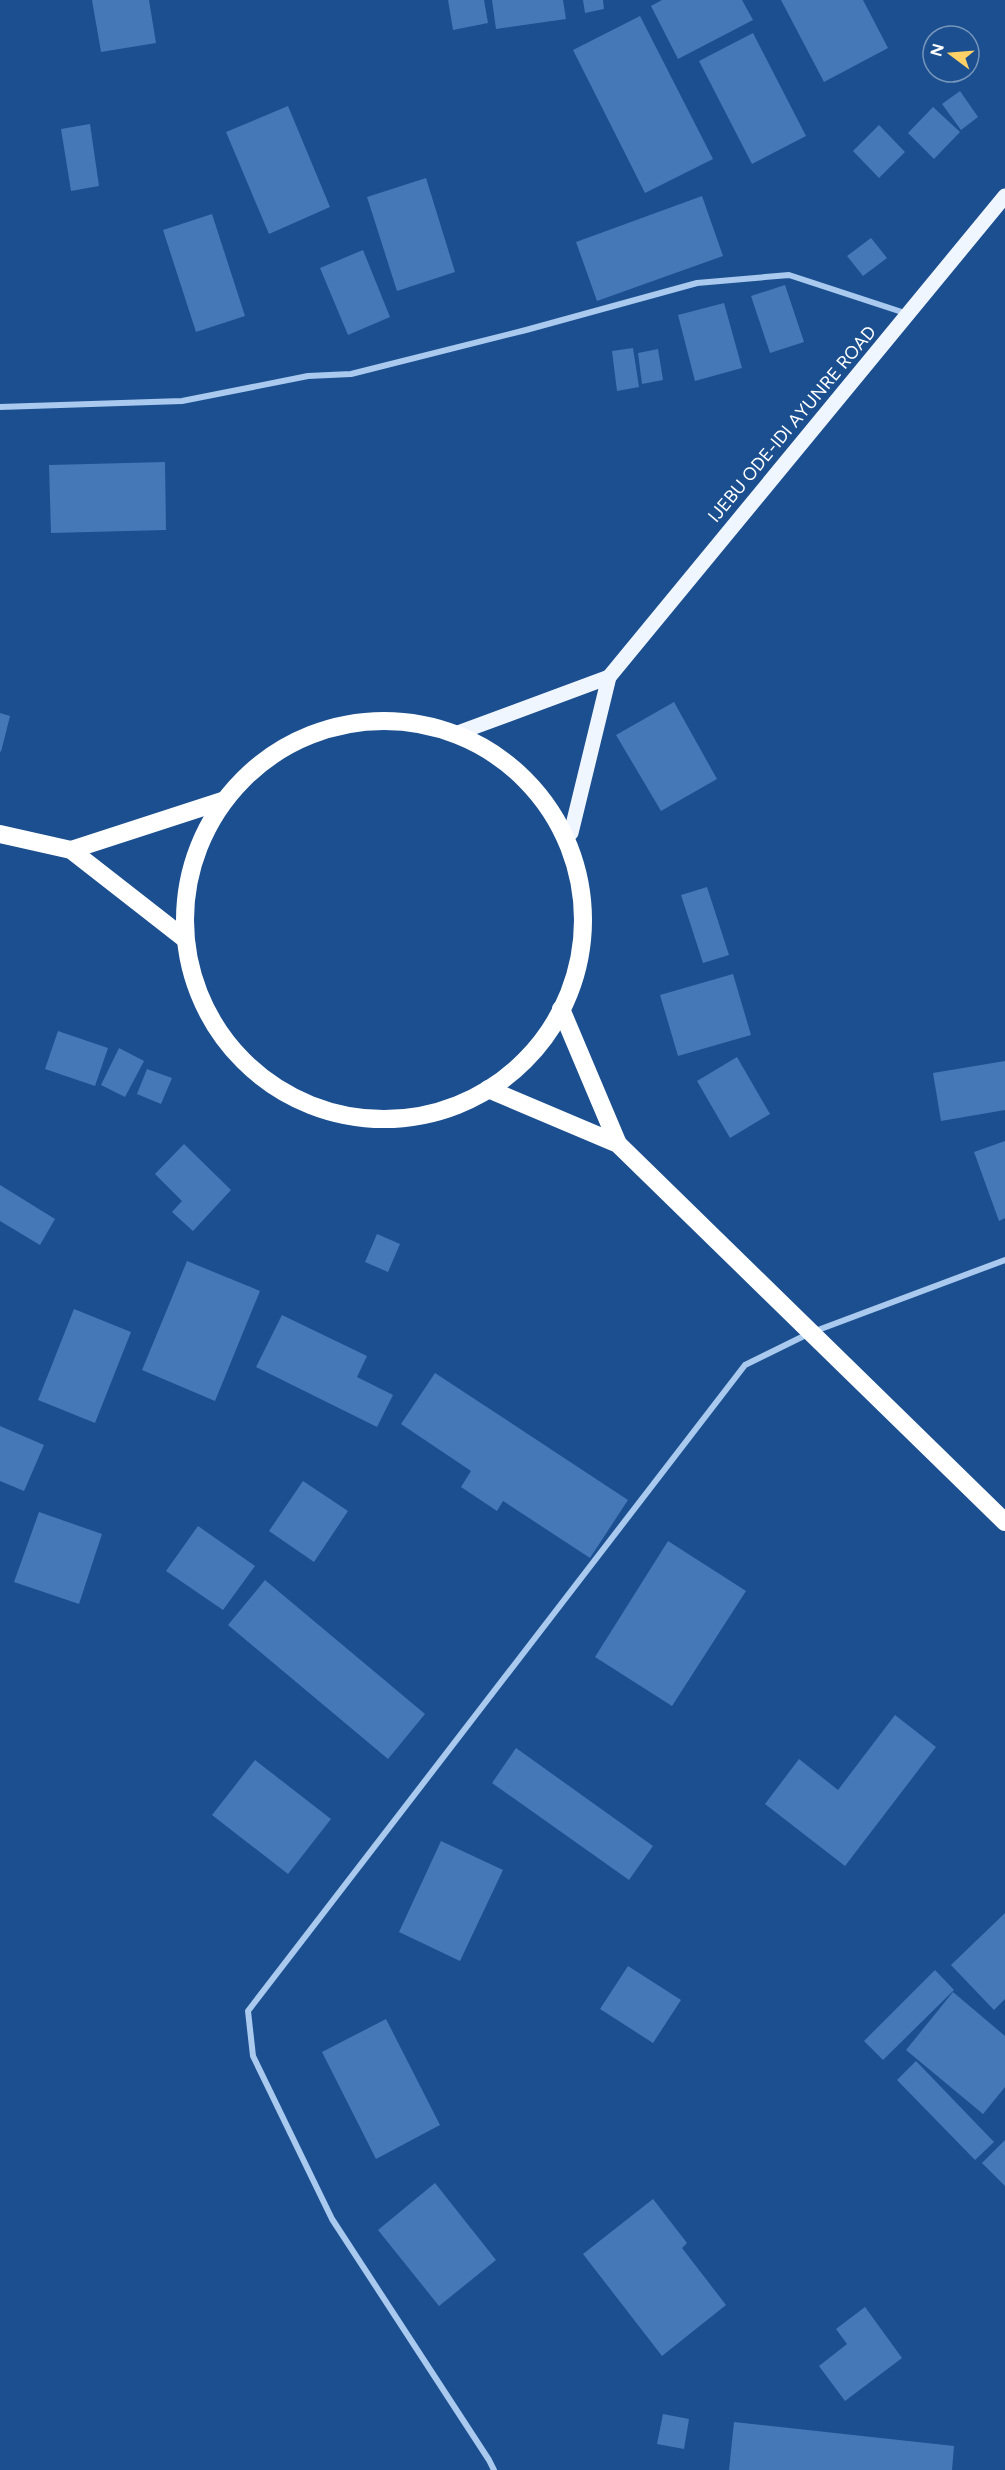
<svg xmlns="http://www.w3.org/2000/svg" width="1005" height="2470" font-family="Figtree,sans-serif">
  <rect width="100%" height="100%" fill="#1b4f8f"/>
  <!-- building -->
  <g fill="#4478b7">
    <polygon points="92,0 149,0 156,43 101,52"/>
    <polygon points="448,0 484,0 488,23 453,30"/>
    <polygon points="492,0 563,0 566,19 496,29"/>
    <polygon points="583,0 603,0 604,9 585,13"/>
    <polygon points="662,0 742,0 753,20 678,59 651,6"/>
    <polygon points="781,0 863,0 888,48 824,82"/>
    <polygon points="640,16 713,159 645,193 573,50"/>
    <polygon points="753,33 806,136 752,164 699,61"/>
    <polygon points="960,91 978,117 961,130 942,104"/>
    <polygon points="288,106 330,207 269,234 226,132"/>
    <polygon points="933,107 960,132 934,159 908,133"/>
    <polygon points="90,124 99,186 71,191 61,129"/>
    <polygon points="879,125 905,152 879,178 853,151"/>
    <polygon points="426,178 455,272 397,291 367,197"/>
    <polygon points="702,196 723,256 597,301 576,242"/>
    <polygon points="212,214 245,316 196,332 163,230"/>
    <polygon points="871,238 887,258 863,276 847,256"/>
    <polygon points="363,250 390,317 348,335 320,268"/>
    <polygon points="785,285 804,342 770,353 751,296"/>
    <polygon points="724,303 742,368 695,381 678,315"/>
    <polygon points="633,348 639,387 617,391 612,351"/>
    <polygon points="658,349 663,380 642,384 638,353"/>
    <polygon points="165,462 166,530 51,533 49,465"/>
    <polygon points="674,702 717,779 661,811 616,735"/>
    <polygon points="0,713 10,716 1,752 0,751"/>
    <polygon points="707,887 729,955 703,963 681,895"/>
    <polygon points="733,974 751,1035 678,1056 660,995"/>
    <polygon points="58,1031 108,1048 95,1086 45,1069"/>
    <polygon points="119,1048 144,1061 125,1097 101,1085"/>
    <polygon points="737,1057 770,1114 730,1138 697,1081"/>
    <polygon points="1005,1061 1005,1110 941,1121 933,1073"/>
    <polygon points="147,1069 172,1078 161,1104 137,1094"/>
    <polygon points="1005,1141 1005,1218 999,1221 974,1152"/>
    <polygon points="184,1144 231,1190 193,1231 172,1212 182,1201 155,1174"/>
    <polygon points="0,1185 55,1219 40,1245 0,1221"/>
    <polygon points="377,1234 400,1244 388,1272 365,1262"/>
    <polygon points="187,1261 260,1291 215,1401 142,1370"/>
    <polygon points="74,1309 131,1332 95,1423 38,1400"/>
    <polygon points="282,1315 367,1356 357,1377 393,1395 377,1427 256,1367"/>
    <polygon points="435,1373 628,1500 590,1558 503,1501 497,1511 461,1487 471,1471 401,1424"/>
    <polygon points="0,1426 44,1445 24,1491 0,1481"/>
    <polygon points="303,1481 348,1511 314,1562 269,1531"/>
    <polygon points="39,1512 102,1534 79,1604 14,1582"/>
    <polygon points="198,1526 255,1566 223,1610 166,1571"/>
    <polygon points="668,1541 746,1591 672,1706 595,1657"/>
    <polygon points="265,1580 425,1714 388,1759 228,1625"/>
    <polygon points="895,1715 936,1747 845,1866 765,1804 799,1759 838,1790"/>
    <polygon points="516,1748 653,1846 629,1880 492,1783"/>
    <polygon points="255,1760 331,1819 288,1874 212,1815"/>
    <polygon points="441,1841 503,1870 460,1961 399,1932"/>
    <polygon points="1005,1913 1005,1999 994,2010 951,1965"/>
    <polygon points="628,1966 681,2000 653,2043 600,2009"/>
    <polygon points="935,1970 954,1990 883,2060 864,2041"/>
    <polygon points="953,1992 1005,2036 1005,2087 983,2114 906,2050"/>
    <polygon points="386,2019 440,2125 376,2159 322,2052"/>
    <polygon points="916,2061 994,2142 975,2160 897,2080"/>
    <polygon points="1005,2140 1005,2186 982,2163"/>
    <polygon points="435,2183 496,2260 439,2306 378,2230"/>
    <polygon points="653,2199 687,2243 682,2248 726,2305 662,2356 583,2254"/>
    <polygon points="865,2307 902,2358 845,2401 819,2366 847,2344 836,2329"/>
    <polygon points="663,2414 689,2419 684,2449 657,2444"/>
    <polygon points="734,2422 954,2446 952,2470 729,2470"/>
  </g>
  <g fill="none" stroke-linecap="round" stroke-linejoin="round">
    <!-- street -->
    <g stroke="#a9c9ee" stroke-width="6">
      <polyline points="0,407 182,401 308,376 351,374 526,330 697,283 789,275 908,314"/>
      <polyline points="494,2470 489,2460 332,2219 253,2056 248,2011 745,1365 810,1333 1005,1260"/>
    </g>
    <!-- primary -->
    <g stroke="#f0f6ff" stroke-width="15">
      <polyline points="455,734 609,677"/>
      <polyline points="571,833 609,677 1005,196"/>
    </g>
    <!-- highway -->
    <g stroke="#fff" stroke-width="18">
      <circle cx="384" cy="920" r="199"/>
      <polyline points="0,834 71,850 185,939"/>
      <polyline points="71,850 225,800"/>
      <polyline points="561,1009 618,1144"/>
      <polyline points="488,1089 618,1144 1005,1522"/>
    </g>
  </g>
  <g text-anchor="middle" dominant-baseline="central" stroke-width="5" stroke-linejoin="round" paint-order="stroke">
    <!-- street labels -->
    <g font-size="18" fill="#fff" stroke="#1b4f8f">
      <text transform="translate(792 424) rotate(-50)">IJEBU ODE-IDI AYUNRE ROAD</text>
    </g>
  </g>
  <!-- north arrow -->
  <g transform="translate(951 54) rotate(286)"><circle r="28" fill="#1b4f8f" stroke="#7695bc" stroke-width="1.5"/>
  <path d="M0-4.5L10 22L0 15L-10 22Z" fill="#ffd166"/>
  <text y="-9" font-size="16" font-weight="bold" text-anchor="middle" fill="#ffffff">N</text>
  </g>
</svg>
